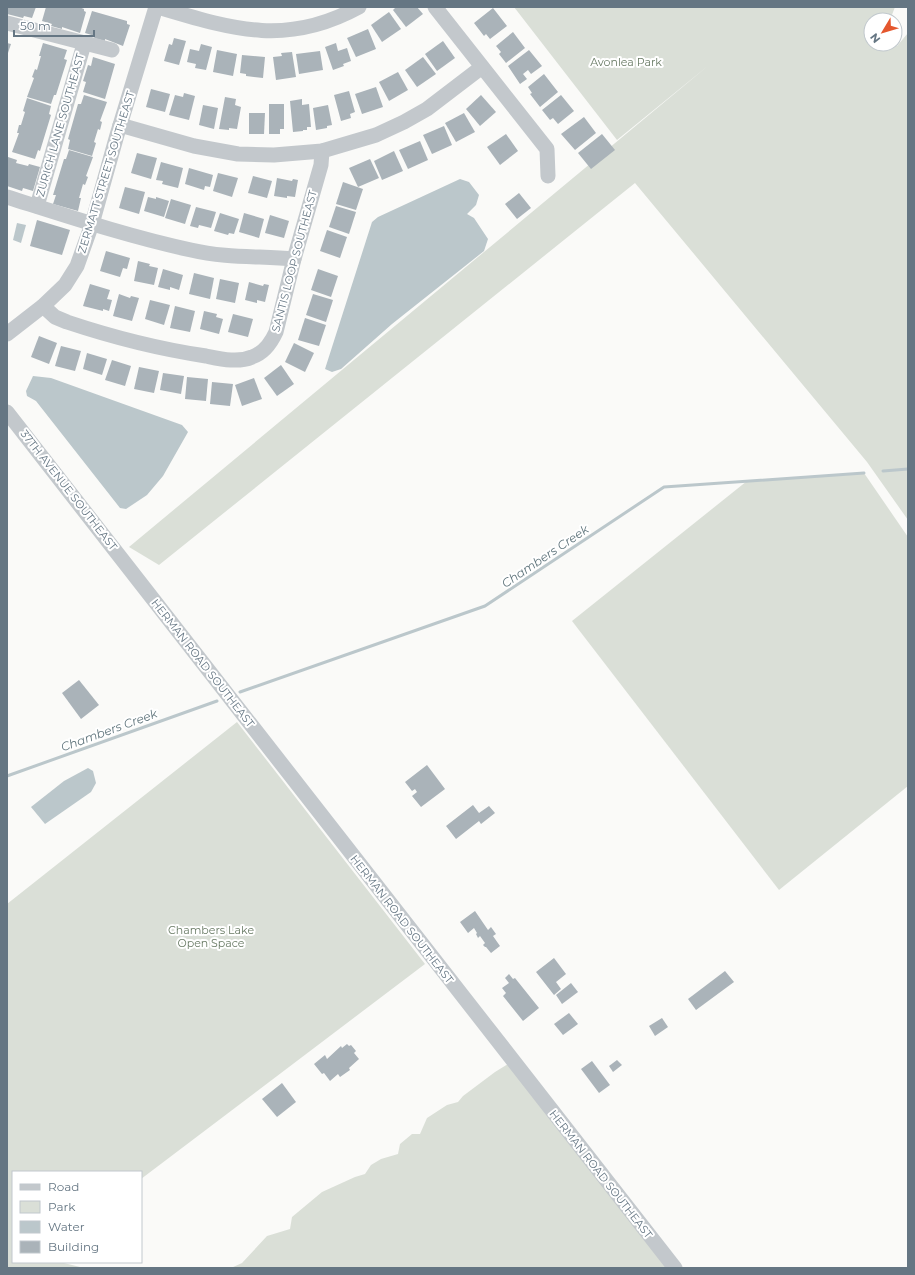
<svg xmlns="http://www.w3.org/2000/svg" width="915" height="1275" font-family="Montserrat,sans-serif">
  <rect width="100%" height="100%" fill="#fafaf8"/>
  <!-- green -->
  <g fill="#dadfd7">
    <polygon points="514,7 895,7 890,20 871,20 871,44 890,44 897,46 908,33 908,520 867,462 635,183 159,565 129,547 709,65 617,140"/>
    <polygon points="864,473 908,537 908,786 779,890 572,621 747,481"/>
    <polygon points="237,722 425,964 141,1179 141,1172 13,1172 13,1262 60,1262 84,1268 7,1268 7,904"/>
    <polygon points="513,1061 675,1268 231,1268 242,1263 267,1236 290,1229 292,1217 322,1192 355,1177 365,1174 371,1165 381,1159 398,1154 400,1144 412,1134 420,1134 427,1118 447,1105 458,1102 463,1096 495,1072"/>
  </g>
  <!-- water -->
  <g fill="#bbc7cb">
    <polygon points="460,179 469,182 479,195 476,205 467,214 474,218 488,239 484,251 392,324 341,369 332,372 325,369 372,222 378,217"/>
    <polygon points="17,223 26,225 21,243 13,240"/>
    <polygon points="33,376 51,378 182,425 188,432 163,476 147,495 126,509 120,508 36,401 27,396 26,391"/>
    <polygon points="88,768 93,771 96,783 91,792 45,824 31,807 64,781"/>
  </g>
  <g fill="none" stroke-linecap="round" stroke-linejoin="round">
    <!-- stream -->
    <g stroke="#bbc7cb" stroke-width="3">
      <polyline points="883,471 908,469"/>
      <polyline points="240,692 485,606 664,487 864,473"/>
      <polyline points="7,776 217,701"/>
    </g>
  </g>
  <!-- building -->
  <g fill="#aab3b9">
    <polygon points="7,7 36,7 32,18 24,16 23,18 7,14"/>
    <polygon points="46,7 79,7 84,9 84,11 86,12 80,33 62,27 62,29 51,26 52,24 42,21"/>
    <polygon points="396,7 417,7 423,14 406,27 393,10"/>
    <polygon points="493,8 507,26 490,39 486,34 484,36 474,23"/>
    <polygon points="92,11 127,21 127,24 130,25 123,46 105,39 105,41 94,38 95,36 85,33"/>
    <polygon points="389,12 401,29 382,42 371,25"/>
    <polygon points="368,29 376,49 356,57 347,38"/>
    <polygon points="513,32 525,48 506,63 499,54 501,52 496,46"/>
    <polygon points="174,38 186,41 179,65 164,61 169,44 172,45"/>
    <polygon points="443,41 455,58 437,71 425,54"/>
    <polygon points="7,43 11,44 7,56"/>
    <polygon points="43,43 67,50 64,59 67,60 56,95 54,95 51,104 27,97 34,78 32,77 35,69 37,70 41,56 39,56"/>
    <polygon points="336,43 338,51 347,48 351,61 343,64 344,66 333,70 325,47"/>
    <polygon points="201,44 212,47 206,70 195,68 196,64 187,62 190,49 199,51"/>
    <polygon points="217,50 237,54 233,76 213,72"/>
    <polygon points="529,50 542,66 531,74 528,70 523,74 527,79 520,84 508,66"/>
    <polygon points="320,51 323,70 299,74 296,54"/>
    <polygon points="292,52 296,77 276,80 273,57 282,56 281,53"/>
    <polygon points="242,55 265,57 263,78 246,76 246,74 240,73"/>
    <polygon points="93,57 115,64 105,99 83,92 86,82 83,81 88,65 91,66"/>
    <polygon points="423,57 436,74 417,87 405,70"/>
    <polygon points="398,72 408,90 389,101 379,82"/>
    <polygon points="544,74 558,92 540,107 530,94 532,93 528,87"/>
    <polygon points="376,87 383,107 362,114 355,94"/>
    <polygon points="151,89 170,94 165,112 146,107"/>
    <polygon points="349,91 355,112 350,114 351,118 341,121 334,95"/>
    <polygon points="184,93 195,96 189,120 169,115 175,95 183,97"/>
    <polygon points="84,95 107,102 100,121 102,122 100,130 98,129 94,142 96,143 92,156 68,149 70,140 68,139 78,104 81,104"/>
    <polygon points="481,95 496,112 480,126 466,109"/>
    <polygon points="561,95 574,111 558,124 553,118 550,120 542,110"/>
    <polygon points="225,97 236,99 235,105 241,107 237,129 229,128 229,130 219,129"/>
    <polygon points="27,98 51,106 49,114 51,115 40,151 38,150 35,159 12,152 19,133 17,133 19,125 21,125 25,112 23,111"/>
    <polygon points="302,99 302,105 309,104 311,127 307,127 307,130 303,130 303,131 293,132 290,101"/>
    <polygon points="269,104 284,104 284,129 280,129 280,134 269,134"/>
    <polygon points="203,105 218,108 214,129 199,125"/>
    <polygon points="328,105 332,125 327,126 327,128 316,130 313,108"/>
    <polygon points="249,113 265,113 264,134 249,134"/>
    <polygon points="464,113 475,132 456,142 445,123"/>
    <polygon points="584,117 596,133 575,150 561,134"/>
    <polygon points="444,126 452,145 432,154 423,135"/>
    <polygon points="506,134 518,151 500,165 487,147"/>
    <polygon points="602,134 615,150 591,169 578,153"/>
    <polygon points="420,141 428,160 408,169 399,150"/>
    <polygon points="69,150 93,157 86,176 88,177 85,185 83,184 79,198 81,198 78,211 53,204 56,195 53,195 64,159 66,159"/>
    <polygon points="394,151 403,171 382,180 374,161"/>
    <polygon points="137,153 157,158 151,179 131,173"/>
    <polygon points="8,157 17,160 16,163 28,166 29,164 40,167 33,191 23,188 22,191 7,186"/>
    <polygon points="370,159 379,178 358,187 349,168"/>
    <polygon points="161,162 183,168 178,188 162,184 163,181 156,180"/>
    <polygon points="189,168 213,175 210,187 205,186 204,190 185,184"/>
    <polygon points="218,173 238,178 232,197 213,191"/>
    <polygon points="253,176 272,181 267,198 248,193"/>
    <polygon points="277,178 292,181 293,179 298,180 295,197 287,196 287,198 274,196"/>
    <polygon points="343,182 363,189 356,210 336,204"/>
    <polygon points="125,187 145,192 139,214 119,208"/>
    <polygon points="519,193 531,208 517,219 505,204"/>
    <polygon points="148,197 156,199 156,197 169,201 164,217 144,211"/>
    <polygon points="171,199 191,205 185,224 165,218"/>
    <polygon points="336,206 356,212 349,234 329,227"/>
    <polygon points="196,207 216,212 211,228 199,225 198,228 190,226"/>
    <polygon points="220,213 239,219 234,234 229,233 228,235 214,231"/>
    <polygon points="244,213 264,219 259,238 239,232"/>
    <polygon points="270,215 289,221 284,238 265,233"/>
    <polygon points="37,220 70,230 62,255 30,246"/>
    <polygon points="327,230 347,237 340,258 320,251"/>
    <polygon points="106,251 130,258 127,269 123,268 120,277 100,271"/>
    <polygon points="138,261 150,264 149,266 158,268 154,285 134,281"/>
    <polygon points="163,269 183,275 179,290 170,287 170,290 158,287"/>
    <polygon points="318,269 338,276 331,297 311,290"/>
    <polygon points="194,273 214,278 210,299 189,294"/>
    <polygon points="220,279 239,283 235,303 216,299"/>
    <polygon points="249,282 263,286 264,284 269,285 265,302 257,300 257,303 245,300"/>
    <polygon points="90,284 110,290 107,299 112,300 109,311 103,309 103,311 83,306"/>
    <polygon points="119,294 130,298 131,296 139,298 132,321 113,316"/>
    <polygon points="313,294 333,300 326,322 306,315"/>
    <polygon points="150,300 170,305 164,325 145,319"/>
    <polygon points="175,306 195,311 190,332 170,328"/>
    <polygon points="204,311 217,314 216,317 223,319 219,334 200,329"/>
    <polygon points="233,314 253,319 248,337 228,332"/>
    <polygon points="305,318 326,325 319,346 298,340"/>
    <polygon points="39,336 57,343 49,364 31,357"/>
    <polygon points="294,343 314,353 305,372 285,362"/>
    <polygon points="61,346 81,351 75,371 55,366"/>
    <polygon points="87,353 107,359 102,375 83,369"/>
    <polygon points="112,360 131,366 125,386 105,380"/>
    <polygon points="281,365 294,384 277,396 264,378"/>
    <polygon points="139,367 159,371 154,393 134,389"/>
    <polygon points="163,373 184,376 181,394 160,390"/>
    <polygon points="187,377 208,379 206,401 185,399"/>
    <polygon points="254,378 262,399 242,406 235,385"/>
    <polygon points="212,382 233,384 230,406 210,404"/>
    <polygon points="79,680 99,705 81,719 62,693"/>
    <polygon points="427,765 445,789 421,807 412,796 417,792 415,789 412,791 405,782"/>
    <polygon points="473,805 479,813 489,806 495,813 481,824 479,821 456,839 446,826"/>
    <polygon points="475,911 488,930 491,927 496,934 493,936 500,946 491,953 486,947 485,947 483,945 485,943 480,936 478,938 476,934 477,933 474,928 468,933 460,922"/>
    <polygon points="554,958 566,974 556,982 561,989 554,995 536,972"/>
    <polygon points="725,971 734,982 696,1010 688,999"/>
    <polygon points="509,974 513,979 515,978 539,1008 523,1021 503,996 506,993 502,988 509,983 505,978"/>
    <polygon points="571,983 578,992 562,1004 556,995"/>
    <polygon points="569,1013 578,1024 563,1035 554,1024"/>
    <polygon points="662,1018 668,1027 655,1036 649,1026"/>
    <polygon points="347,1044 349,1046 351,1045 356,1051 354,1053 359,1059 349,1068 350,1070 340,1077 338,1074 330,1081 324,1073 322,1074 314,1064 325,1055 327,1059 341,1046 342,1048"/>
    <polygon points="617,1060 622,1065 613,1072 609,1066"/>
    <polygon points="592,1061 610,1085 599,1093 581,1069"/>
    <polygon points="282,1083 296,1102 277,1117 262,1099"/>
  </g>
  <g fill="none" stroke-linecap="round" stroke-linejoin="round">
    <!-- minor -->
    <g stroke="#c3c8cc" stroke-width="15">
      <path d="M158,7C232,29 286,47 359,7"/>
      <polyline points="435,7 547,149 548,176"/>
      <polyline points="7,23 112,50"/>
      <polyline points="120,125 194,146 238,154 274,155 322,151 376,135 404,122 427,109 482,67"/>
      <path d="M7,197C67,216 130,237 191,250C225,258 259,256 294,259"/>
      <polyline points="37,206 84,44"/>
      <path d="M43,306L55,317L67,322C112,337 159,349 206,356C221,359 238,363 252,357C264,353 271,343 276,332L294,259L321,165L322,151"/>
      <polyline points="7,334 43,306 65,285 77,266 92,224 117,135 156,7"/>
      <path d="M7,412C231,696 450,984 675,1268"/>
    </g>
  </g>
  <g text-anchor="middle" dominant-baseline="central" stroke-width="4" stroke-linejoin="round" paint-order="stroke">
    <!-- park labels -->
    <g font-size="11" fill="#687a64" stroke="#fff">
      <text x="626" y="62">Avonlea Park</text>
      <text x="211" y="930">Chambers Lake<tspan x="211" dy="13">Open Space</tspan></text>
    </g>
    <!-- street labels -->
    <g font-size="11" fill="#657683" stroke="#fff">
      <text transform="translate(60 125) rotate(-74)">ZURICH LANE SOUTHEAST</text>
      <text transform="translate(106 172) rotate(-73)">ZERMATT STREET SOUTHEAST</text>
      <text transform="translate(294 261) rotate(-75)">SANTIS LOOP SOUTHEAST</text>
      <text transform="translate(69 490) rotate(52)">37TH AVENUE SOUTHEAST</text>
      <text transform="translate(203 663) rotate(52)">HERMAN ROAD SOUTHEAST</text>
      <text transform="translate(402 919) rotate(52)">HERMAN ROAD SOUTHEAST</text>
      <text transform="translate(601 1174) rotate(52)">HERMAN ROAD SOUTHEAST</text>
    </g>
    <!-- water labels -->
    <g font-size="12" font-style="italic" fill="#60757c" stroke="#fff">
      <text transform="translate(545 556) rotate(-34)">Chambers Creek</text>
      <text transform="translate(109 730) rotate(-20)">Chambers Creek</text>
    </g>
  </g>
  <!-- border -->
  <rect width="915" height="1275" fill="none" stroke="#657683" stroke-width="16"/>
  <!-- legend -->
  <rect x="12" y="1171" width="130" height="92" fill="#ffffff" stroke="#c1c8cd"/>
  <rect x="20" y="1184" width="20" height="6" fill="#c3c8cc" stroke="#c1c8cd"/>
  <text x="48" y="1191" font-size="12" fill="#657683">Road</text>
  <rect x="20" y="1201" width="20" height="12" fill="#dadfd7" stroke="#c1c8cd"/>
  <text x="48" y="1211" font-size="12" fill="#657683">Park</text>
  <rect x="20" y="1221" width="20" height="12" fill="#bbc7cb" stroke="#c1c8cd"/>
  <text x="48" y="1231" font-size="12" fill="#657683">Water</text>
  <rect x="20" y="1241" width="20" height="12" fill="#aab3b9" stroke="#c1c8cd"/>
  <text x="48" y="1251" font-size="12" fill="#657683">Building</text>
  <!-- north arrow -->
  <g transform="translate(883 32) rotate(232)"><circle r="19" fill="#ffffff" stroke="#c1c8cd"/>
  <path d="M0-3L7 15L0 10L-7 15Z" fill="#e4572e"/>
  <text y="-6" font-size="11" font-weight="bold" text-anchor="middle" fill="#657683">N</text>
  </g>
  <!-- scale -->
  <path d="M14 30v6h80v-6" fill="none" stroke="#657683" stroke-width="2"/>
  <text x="20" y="30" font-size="12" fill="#657683" stroke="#ffffff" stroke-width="3" paint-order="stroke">50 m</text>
</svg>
